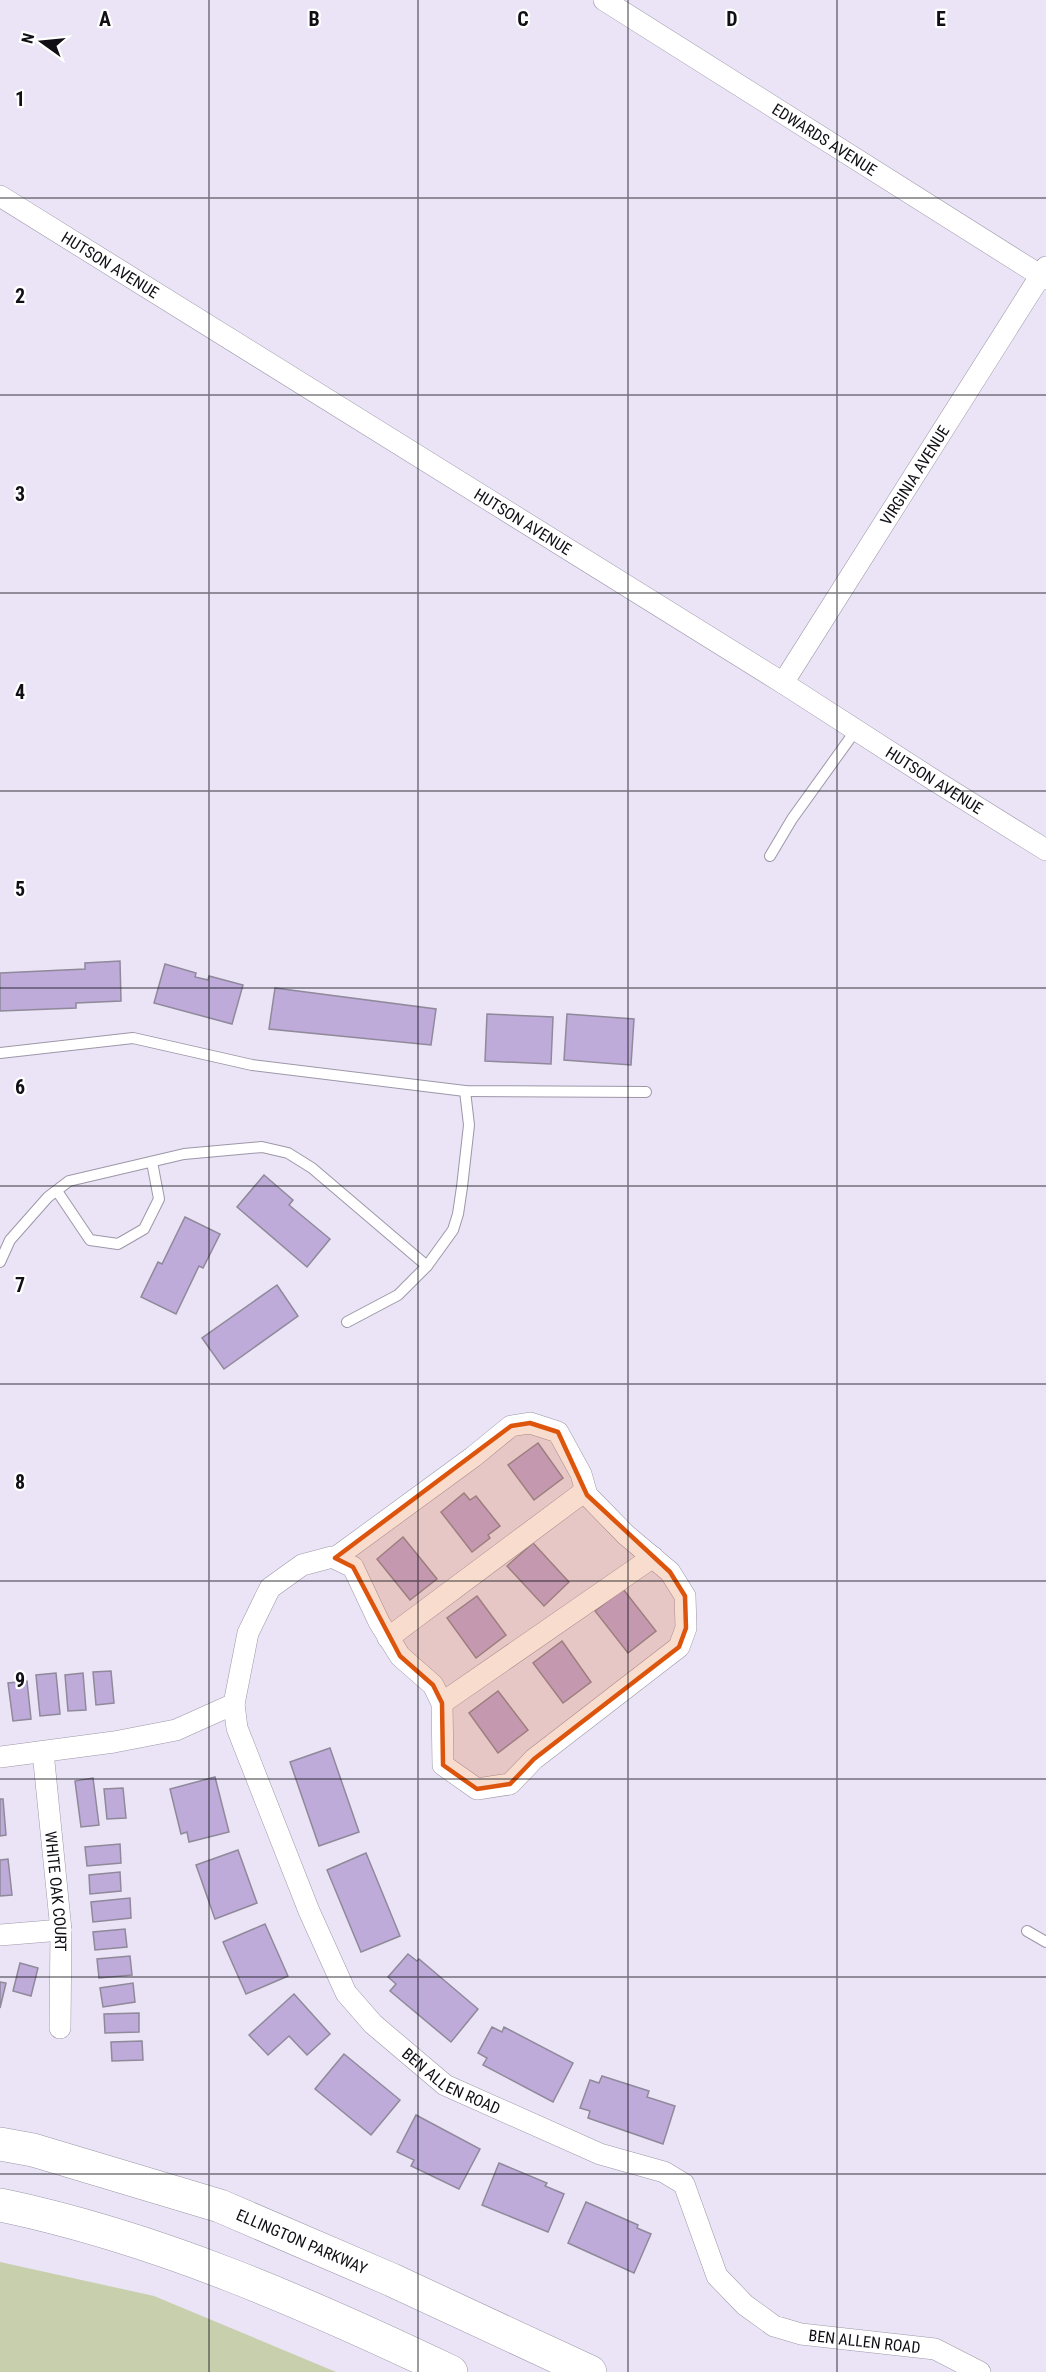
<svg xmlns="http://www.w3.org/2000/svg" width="1046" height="2372" font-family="'Roboto Condensed',sans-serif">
  <rect width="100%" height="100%" fill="#eae4f6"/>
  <!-- green -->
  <polygon fill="#c8cfac" points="0,2262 154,2296 336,2372 0,2372"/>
  <!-- building -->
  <g fill="#beabda" stroke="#8f899a" stroke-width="1.5">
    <polygon points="120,961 121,1001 76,1003 76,1008 0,1011 0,973 85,969 85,963"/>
    <polygon points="165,964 196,973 195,977 208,980 209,976 243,985 232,1024 154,1003"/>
    <polygon points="275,988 436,1009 431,1045 269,1029"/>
    <polygon points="487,1014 553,1017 551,1064 485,1061"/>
    <polygon points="567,1014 634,1019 631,1065 564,1060"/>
    <polygon points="264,1175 293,1200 289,1205 330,1239 307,1267 237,1207"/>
    <polygon points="185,1217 220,1234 203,1268 199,1266 176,1314 141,1297 158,1262 162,1264"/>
    <polygon points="277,1285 298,1316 224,1369 202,1338"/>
    <polygon points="538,1443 563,1478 534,1500 508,1465"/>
    <polygon points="464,1493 470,1500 476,1496 500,1526 488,1535 490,1538 472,1552 441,1512"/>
    <polygon points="403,1537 437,1579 410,1600 377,1559"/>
    <polygon points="533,1543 569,1582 544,1606 507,1566"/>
    <polygon points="623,1589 656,1631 628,1653 595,1611"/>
    <polygon points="477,1596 506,1635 476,1658 447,1618"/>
    <polygon points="562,1641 591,1682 563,1703 533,1663"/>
    <polygon points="111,1671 114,1703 96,1705 93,1672"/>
    <polygon points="56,1673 60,1714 40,1716 36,1675"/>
    <polygon points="83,1673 86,1710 68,1711 65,1675"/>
    <polygon points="27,1681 31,1719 13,1721 8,1683"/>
    <polygon points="498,1691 528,1730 498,1753 469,1713"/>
    <polygon points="330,1748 359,1832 319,1846 290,1762"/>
    <polygon points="215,1777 229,1832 189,1842 187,1832 181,1834 170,1789"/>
    <polygon points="93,1778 99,1825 81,1827 75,1781"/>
    <polygon points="123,1788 126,1818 107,1819 104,1789"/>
    <polygon points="0,1799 3,1799 6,1835 0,1836"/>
    <polygon points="120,1844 121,1863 87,1866 85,1847"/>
    <polygon points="238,1850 257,1903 215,1919 196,1865"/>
    <polygon points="366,1853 400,1936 361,1952 327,1870"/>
    <polygon points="8,1859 12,1895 0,1896 0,1860"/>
    <polygon points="120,1872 121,1891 90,1894 89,1875"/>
    <polygon points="130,1898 131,1918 93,1922 91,1902"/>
    <polygon points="265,1924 288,1976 246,1994 223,1942"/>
    <polygon points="125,1929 127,1947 95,1950 93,1932"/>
    <polygon points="408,1954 417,1961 419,1959 478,2009 451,2042 390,1991 396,1984 388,1977"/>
    <polygon points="130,1956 132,1975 99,1978 97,1959"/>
    <polygon points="20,1963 38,1968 31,1996 13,1991"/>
    <polygon points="0,1982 6,1983 0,2008"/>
    <polygon points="133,1983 135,2002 103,2007 100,1988"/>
    <polygon points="294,1994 330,2034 307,2055 289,2036 268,2055 249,2035"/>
    <polygon points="139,2013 139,2032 105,2033 104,2014"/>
    <polygon points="492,2027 502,2032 504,2027 573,2063 553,2102 483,2065 487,2058 478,2053"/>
    <polygon points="142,2041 143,2060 112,2061 111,2042"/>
    <polygon points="344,2054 400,2100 371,2135 315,2089"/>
    <polygon points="602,2076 649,2091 647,2097 675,2106 663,2144 588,2118 590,2111 580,2108 590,2080 599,2083"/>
    <polygon points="416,2115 480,2149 459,2189 411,2166 414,2160 397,2152"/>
    <polygon points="499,2163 547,2183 545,2186 564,2194 548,2232 482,2205"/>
    <polygon points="586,2202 638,2225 637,2228 651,2234 634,2273 568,2243"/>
  </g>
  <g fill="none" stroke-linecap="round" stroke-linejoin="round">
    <defs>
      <g id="lane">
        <polyline points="770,856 792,819 856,730"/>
        <polyline points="0,1053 133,1038 252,1065 465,1091 646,1092"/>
        <polyline points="57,1191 90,1240 118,1244 144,1229 159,1199 152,1162"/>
        <polyline points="0,1262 10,1240 48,1197 69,1181 184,1154 262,1147 288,1153 312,1168 427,1266"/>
        <polyline points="347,1322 398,1295 427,1266 453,1230 458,1214 462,1187 469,1125 465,1091"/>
        <polyline points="1027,1931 1046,1942"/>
      </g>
      <g id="street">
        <path id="s1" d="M604,0L1046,279"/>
        <path id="s2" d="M0,196L783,683L929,777L1046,850"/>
        <path id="s3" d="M783,683L1046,267"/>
        <path id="s4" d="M335,1558L473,1457L511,1426L530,1423L558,1432L581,1474L587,1495L626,1535L670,1572L685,1596L686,1628L679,1647L534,1759L510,1784L477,1789L443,1765L442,1703L433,1685L400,1656L379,1622L353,1567L332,1557L302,1565L270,1588L248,1633L234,1704L237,1728L309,1911L346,1993L373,2024L445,2085L600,2154L664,2172L684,2184L717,2276L745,2305L774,2326L801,2334L935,2349L980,2372"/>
        <polyline points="388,1638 585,1491"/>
        <polyline points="442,1703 653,1557"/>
        <path id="s5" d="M43,1752L61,1930L60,2028"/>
        <polyline points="0,1757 114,1742 176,1730 234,1704"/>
        <polyline points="0,1935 61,1930"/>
      </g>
      <g id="highway">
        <path id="s6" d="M0,2144L33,2150L220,2206L392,2280L590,2372"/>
        <path d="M0,2205C158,2238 306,2303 451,2372"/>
      </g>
    </defs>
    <!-- lane casing -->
    <use href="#lane" stroke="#9d97a8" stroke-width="12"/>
    <!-- street casing -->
    <use href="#street" stroke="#9d97a8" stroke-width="22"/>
    <!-- highway casing -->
    <use href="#highway" stroke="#9d97a8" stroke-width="34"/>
    <!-- lane -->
    <use href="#lane" stroke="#fff" stroke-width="10"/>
    <!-- street -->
    <use href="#street" stroke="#fff" stroke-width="21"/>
    <!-- highway -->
    <use href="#highway" stroke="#fff" stroke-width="33"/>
  </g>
  <!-- marked area -->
  <path fill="#dd550c" fill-opacity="0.2" stroke="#dd550c" stroke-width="4.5" stroke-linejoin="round" d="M530,1423L558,1432L587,1495L670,1572L685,1596L686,1628L679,1647L534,1759L510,1784L477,1789L443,1765L442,1703L433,1685L400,1656L353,1567L335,1558L511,1426Z"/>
  <!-- grid -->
  <path fill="none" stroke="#110f15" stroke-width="1.5" stroke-opacity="0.55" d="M209,0V2372M418,0V2372M628,0V2372M837,0V2372M0,198H1046M0,395H1046M0,593H1046M0,791H1046M0,988H1046M0,1186H1046M0,1384H1046M0,1581H1046M0,1779H1046M0,1977H1046M0,2174H1046"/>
  <g text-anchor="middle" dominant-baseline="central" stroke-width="4.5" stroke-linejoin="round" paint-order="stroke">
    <!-- street labels -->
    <g font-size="16" fill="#110f15" stroke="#fff">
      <text stroke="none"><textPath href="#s1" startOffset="261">EDWARDS AVENUE</textPath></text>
      <text stroke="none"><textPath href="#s2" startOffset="130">HUTSON AVENUE</textPath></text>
      <text stroke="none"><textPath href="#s3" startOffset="246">VIRGINIA AVENUE</textPath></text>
      <text stroke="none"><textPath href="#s2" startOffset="616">HUTSON AVENUE</textPath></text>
      <text stroke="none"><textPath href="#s2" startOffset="1102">HUTSON AVENUE</textPath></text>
      <text stroke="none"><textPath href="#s5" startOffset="140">WHITE OAK COURT</textPath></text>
      <text stroke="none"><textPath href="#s4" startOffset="1718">BEN ALLEN ROAD</textPath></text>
      <text stroke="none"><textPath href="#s6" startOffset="318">ELLINGTON PARKWAY</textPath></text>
      <text stroke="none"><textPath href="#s4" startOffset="2240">BEN ALLEN ROAD</textPath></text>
    </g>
  </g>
  <g font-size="20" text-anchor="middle" font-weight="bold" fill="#110f15" stroke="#fff" stroke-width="4.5" stroke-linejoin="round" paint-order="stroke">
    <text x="105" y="26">A</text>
    <text x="314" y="26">B</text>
    <text x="523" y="26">C</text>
    <text x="732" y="26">D</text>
    <text x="941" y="26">E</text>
    <text x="20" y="106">1</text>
    <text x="20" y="303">2</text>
    <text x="20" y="501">3</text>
    <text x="20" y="699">4</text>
    <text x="20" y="896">5</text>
    <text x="20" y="1094">6</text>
    <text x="20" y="1292">7</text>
    <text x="20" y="1489">8</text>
    <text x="20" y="1687">9</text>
  </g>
  <!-- north arrow -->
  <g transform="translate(42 42) rotate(285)" stroke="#ffffff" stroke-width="4.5" paint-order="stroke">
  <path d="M0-4.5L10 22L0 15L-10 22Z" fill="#110f15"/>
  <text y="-9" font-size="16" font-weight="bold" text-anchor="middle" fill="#110f15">N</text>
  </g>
</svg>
